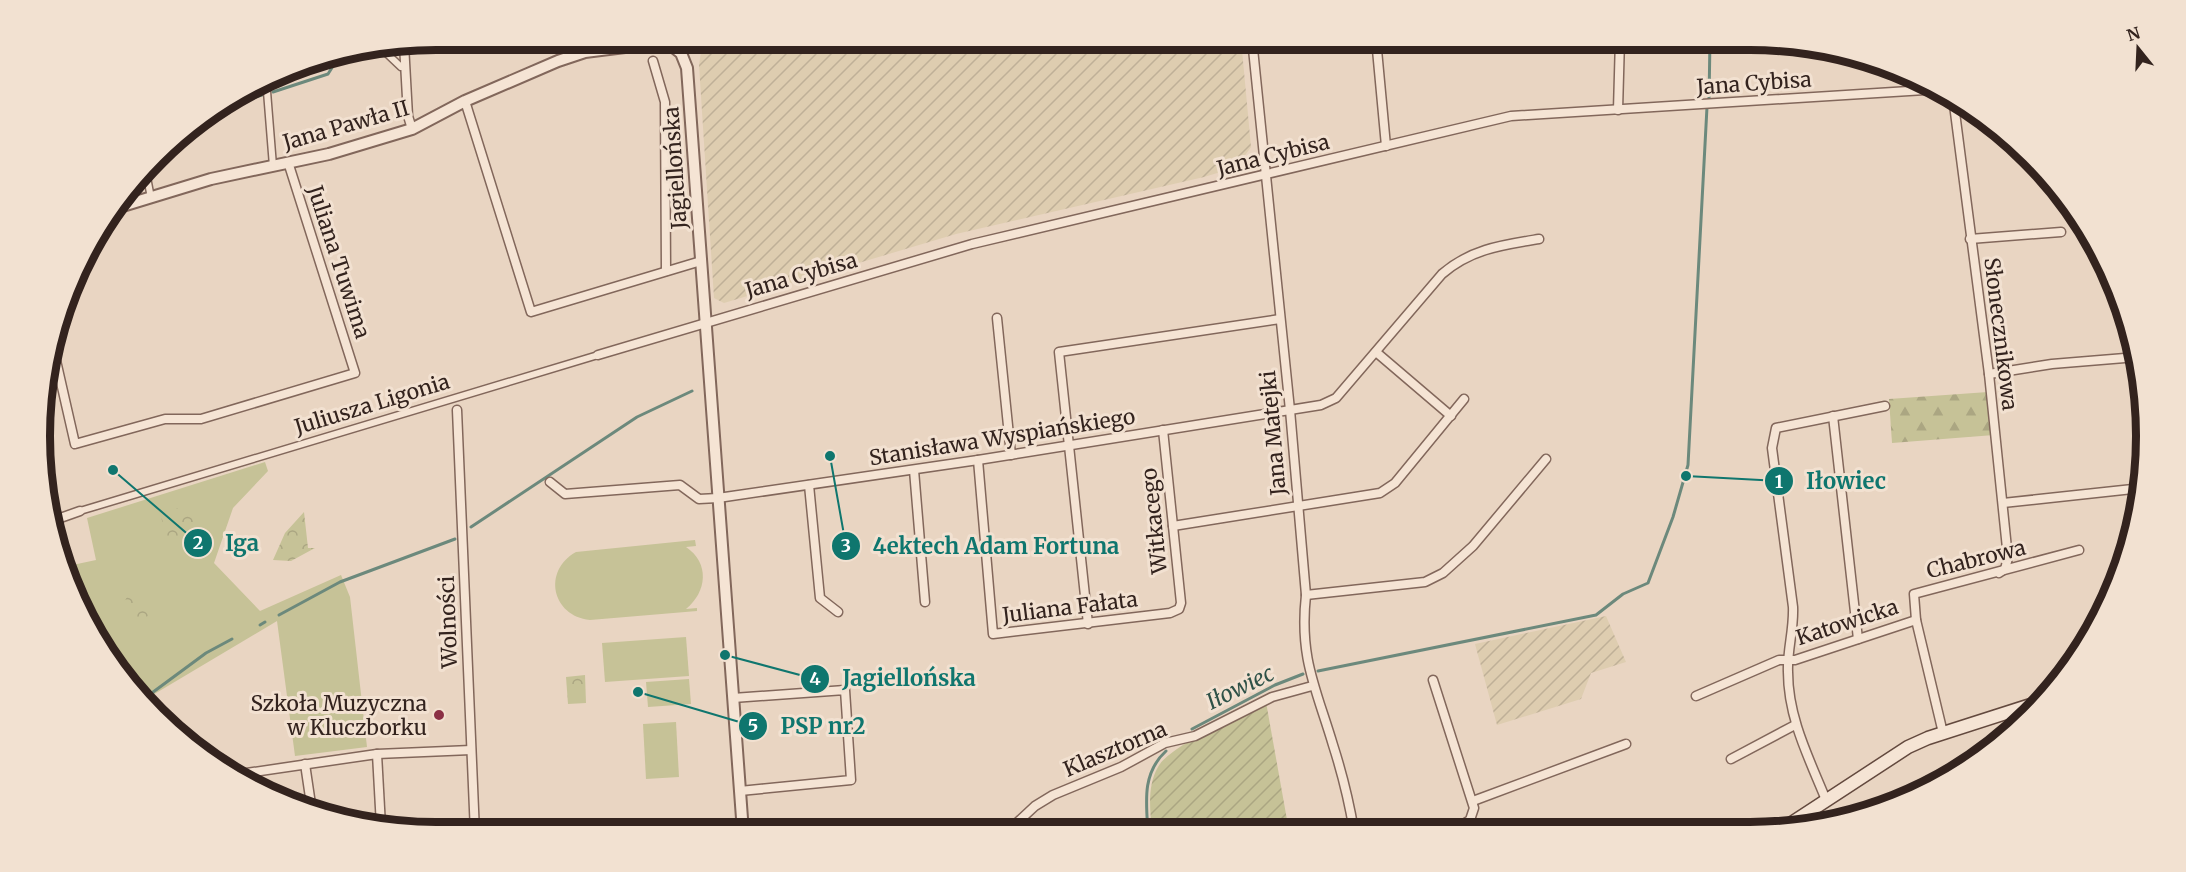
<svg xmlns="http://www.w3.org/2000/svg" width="2186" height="872" font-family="Merriweather,serif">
  <defs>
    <pattern id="farmland-furrows" width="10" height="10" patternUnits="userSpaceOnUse" patternTransform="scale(1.5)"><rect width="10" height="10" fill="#decdb0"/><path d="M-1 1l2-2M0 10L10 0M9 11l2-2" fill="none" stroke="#bfb097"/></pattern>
    <pattern id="forest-firs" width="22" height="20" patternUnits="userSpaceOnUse" patternTransform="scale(1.5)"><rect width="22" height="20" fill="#c6c297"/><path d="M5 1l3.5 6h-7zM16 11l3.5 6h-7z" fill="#aba682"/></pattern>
    <pattern id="park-crowns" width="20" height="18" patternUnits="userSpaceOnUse" patternTransform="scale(1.5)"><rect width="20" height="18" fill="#c6c297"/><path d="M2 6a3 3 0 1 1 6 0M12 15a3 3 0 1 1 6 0" fill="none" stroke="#aba682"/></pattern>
    <pattern id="garden-furrows" width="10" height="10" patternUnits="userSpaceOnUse" patternTransform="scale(1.5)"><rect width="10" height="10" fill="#c6c297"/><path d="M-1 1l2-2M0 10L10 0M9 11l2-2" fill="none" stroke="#aba682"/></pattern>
  </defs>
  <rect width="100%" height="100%" fill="#e9d5c2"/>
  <!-- farmland -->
  <g fill="url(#farmland-furrows)">
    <polygon points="703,39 1241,39 1251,147 1241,161 1224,171 1204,177 956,234 724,303 714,298 699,65"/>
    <polygon points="1606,616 1626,662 1591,673 1581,699 1497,725 1475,644"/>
  </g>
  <!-- grass -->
  <g fill="#c6c297">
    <polygon points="265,462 268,471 233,508 214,563 260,611 341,575 350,597 367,747 295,756 277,621 146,699 106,656 69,588 63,567 96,560 87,518"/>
    <path d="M695,540L696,546L686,547C710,563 707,592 686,609L697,608V611L590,620C552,616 542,571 576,552Z"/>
    <polygon points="686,637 689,676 605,682 602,643"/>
    <polygon points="689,679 691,704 648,707 646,682"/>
    <polygon points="676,722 679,777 646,779 643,724"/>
  </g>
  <!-- forest -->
  <polygon fill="url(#forest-firs)" points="1988,392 1994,435 1892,443 1889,399"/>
  <!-- park -->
  <g fill="url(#park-crowns)">
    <polygon points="193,503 202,528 168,540 160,514"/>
    <polygon points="304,512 308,548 315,548 291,561 273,560 285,533"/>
    <circle cx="138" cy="606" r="14"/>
    <polygon points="585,675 586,703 568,704 566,677"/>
  </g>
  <!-- garden -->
  <path fill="url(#garden-furrows)" d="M1266,702L1289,831H1152C1150,810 1147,786 1158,767C1169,746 1243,714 1266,702Z"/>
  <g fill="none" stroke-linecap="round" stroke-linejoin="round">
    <!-- stream -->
    <g stroke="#6c897c" stroke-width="3">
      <polyline points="273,92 328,74 340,55"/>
      <polyline points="1709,100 1710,39"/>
      <polyline points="214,109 262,95"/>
      <polyline points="471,527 637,417 692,391"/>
      <polyline points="279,615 340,582 455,539"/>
      <polyline points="260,625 265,622"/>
      <polyline points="1318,671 1596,615 1623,594 1648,583 1673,517 1688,465 1707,107"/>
      <polyline points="145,698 206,653 232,639"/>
      <polyline points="1192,729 1275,685 1303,674"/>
      <path d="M1148,831C1146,802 1142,773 1166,751"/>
    </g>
    <defs>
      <g id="pedestrian">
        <polyline points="381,48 401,67 405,66"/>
        <polyline points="266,79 273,166"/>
        <polyline points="146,172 151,198"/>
        <polyline points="80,511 598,355"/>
      </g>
      <g id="minor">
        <path d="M1252,39L1290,410L1306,595C1299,658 1316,688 1333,745C1342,773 1349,801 1354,831"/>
        <polyline points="1376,39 1386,146"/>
        <polyline points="404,44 408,116 412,129"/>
        <polyline points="681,53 685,39"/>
        <polyline points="653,61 665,102 666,271"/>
        <polyline points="1953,97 1989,374 2008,558 2005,569 1999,573"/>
        <polyline points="465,101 531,312 701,261"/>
        <polyline points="1618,110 1620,39"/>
        <polyline points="1970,239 2061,232"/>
        <polyline points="997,318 1011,455"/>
        <polyline points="52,343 75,444 165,419 201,419 355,373 288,162"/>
        <polyline points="1376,352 1451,416"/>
        <polyline points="598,355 972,244 1511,116 1941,89"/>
        <polyline points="1989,374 2052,364 2137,357"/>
        <polyline points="457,410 475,833"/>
        <polyline points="1833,416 1858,639"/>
        <polyline points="978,460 993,634 1170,613 1179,609 1181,603 1163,430"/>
        <polyline points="914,470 925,602"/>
        <path d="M550,482L565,494L680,485L699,499L718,498L978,460L1321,405L1336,398L1442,274C1471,249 1502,245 1539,239"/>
        <polyline points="809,485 820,598 838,612"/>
        <polyline points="2003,503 2142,488"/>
        <polyline points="49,522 80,511"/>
        <polyline points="1173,526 1380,493 1395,483 1464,399"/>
        <polyline points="1306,595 1425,582 1443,573 1473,546 1546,459"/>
        <polyline points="1088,624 1059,352 1280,319"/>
        <polyline points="1433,680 1474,808 1470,820 1454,830"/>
        <polyline points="1696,696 1779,660 1795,660 1916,620"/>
        <polyline points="733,698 845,690 851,780 740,791"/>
        <polyline points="1943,733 1916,620 1914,594 2079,550"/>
        <polyline points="377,754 381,826"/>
        <polyline points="1731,759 1795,725"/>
        <polyline points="305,764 312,811"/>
        <polyline points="233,775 377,754 471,750"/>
        <path d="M1826,800C1809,758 1788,718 1788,672C1787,650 1794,630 1793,607L1772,448L1776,428L1885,406"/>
        <polyline points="1473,801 1626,744"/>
        <polyline points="1007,832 1035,806 1053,795 1121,767 1165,743 1195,736 1272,697 1312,686"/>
      </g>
      <polyline id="tertiary" points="116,208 211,179 329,154 412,129 465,101 558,61 585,52 657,43 672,46 681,53 687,68 743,832"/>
      <polyline id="secondary" points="1781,830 1908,747 1928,738 2040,702"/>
    </defs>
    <!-- pedestrian casing -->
    <use href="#pedestrian" stroke="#82675b" stroke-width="9"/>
    <!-- minor casing -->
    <use href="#minor" stroke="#82675b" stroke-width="11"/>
    <!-- tertiary casing -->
    <use href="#tertiary" stroke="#82675b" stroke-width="14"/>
    <!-- secondary casing -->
    <use href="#secondary" stroke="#63493e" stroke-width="15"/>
    <!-- pedestrian -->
    <use href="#pedestrian" stroke="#f5e4d4" stroke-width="6"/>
    <!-- minor -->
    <use href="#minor" stroke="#f5e4d4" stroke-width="8"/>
    <!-- tertiary -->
    <use href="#tertiary" stroke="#f5e4d4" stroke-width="10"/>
    <!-- secondary -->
    <use href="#secondary" stroke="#f5e4d4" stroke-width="12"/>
  </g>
  <!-- markers -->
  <circle fill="#8b3045" stroke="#f2e1d1" stroke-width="2" cx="439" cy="715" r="6"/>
  <g text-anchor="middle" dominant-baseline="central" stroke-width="6" stroke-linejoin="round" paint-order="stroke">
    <!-- street labels -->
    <g font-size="21" fill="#33231e" stroke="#f2e1d1">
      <text transform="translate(1754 83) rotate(-4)">Jana Cybisa</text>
      <text transform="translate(346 125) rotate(-16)">Jana Pawła II</text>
      <text transform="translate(1273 155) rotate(-14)">Jana Cybisa</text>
      <text transform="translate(675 168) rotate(-94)">Jagiellońska</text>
      <text transform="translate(339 262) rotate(72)">Juliana Tuwima</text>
      <text transform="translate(801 275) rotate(-16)">Jana Cybisa</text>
      <text transform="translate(2001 334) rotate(83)">Słonecznikowa</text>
      <text transform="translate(372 404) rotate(-17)">Juliusza Ligonia</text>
      <text transform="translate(1273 433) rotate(-95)">Jana Matejki</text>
      <text transform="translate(1002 437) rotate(-9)">Stanisława Wyspiańskiego</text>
      <text transform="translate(1154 521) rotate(-96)">Witkacego</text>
      <text transform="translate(1976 559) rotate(-14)">Chabrowa</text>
      <text transform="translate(1070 607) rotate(-7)">Juliana Fałata</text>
      <text transform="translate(448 622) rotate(-92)">Wolności</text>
      <text transform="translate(1847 622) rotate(-18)">Katowicka</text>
      <text transform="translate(1115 749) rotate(-23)">Klasztorna</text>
    </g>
    <!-- poi labels -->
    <g font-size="21" fill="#33231e" stroke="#f2e1d1" text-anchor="end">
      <text x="427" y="703">Szkoła Muzyczna<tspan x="427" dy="24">w Kluczborku</tspan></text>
    </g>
    <!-- water labels -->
    <g font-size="22" font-style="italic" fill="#2e5147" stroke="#f2e1d1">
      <text transform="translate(1240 687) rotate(-26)">Iłowiec</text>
    </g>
  </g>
  <!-- crop -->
  <path d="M0 0H2186V872H0ZM436 50H1750A386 386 0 0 1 2136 436V436A386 386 0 0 1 1750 822H436A386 386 0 0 1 50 436V436A386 386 0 0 1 436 50Z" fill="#f2e1d1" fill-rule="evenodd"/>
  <path fill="none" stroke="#33231e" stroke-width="8" d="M436 50H1750A386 386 0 0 1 2136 436V436A386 386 0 0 1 1750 822H436A386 386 0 0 1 50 436V436A386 386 0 0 1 436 50Z"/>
  <!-- callouts -->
  <path fill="none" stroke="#0f766e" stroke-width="2" d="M1686 476L1779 481M113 470L198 543M830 456L846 546M725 655L815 679M638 692L753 726"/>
  <g fill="#0f766e" stroke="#f2e1d1" stroke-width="2">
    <circle cx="1686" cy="476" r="6"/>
    <circle cx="113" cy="470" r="6"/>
    <circle cx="830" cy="456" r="6"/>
    <circle cx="725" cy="655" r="6"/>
    <circle cx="638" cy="692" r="6"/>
    <circle cx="1779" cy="481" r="15"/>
    <circle cx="198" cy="543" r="15"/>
    <circle cx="846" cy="546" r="15"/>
    <circle cx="815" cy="679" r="15"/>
    <circle cx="753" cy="726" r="15"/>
  </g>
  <g font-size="18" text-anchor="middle" font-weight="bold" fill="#fff">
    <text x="1779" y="488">1</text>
    <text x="198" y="549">2</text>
    <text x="846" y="552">3</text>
    <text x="815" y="685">4</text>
    <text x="753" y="732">5</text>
  </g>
  <g font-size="22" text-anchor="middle" font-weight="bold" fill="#0f766e" stroke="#f2e1d1" stroke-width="6" stroke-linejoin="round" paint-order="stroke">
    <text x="1846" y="489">Iłowiec</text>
    <text x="242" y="551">Iga</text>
    <text x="996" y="554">4ektech Adam Fortuna</text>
    <text x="909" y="686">Jagiellońska</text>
    <text x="823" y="734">PSP nr2</text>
  </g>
  <!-- north arrow -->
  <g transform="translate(2138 48) rotate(342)" stroke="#f2e1d1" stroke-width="4.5" paint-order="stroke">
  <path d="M0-4.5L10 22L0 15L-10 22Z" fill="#33231e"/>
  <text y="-9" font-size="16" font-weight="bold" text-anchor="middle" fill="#33231e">N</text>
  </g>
</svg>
